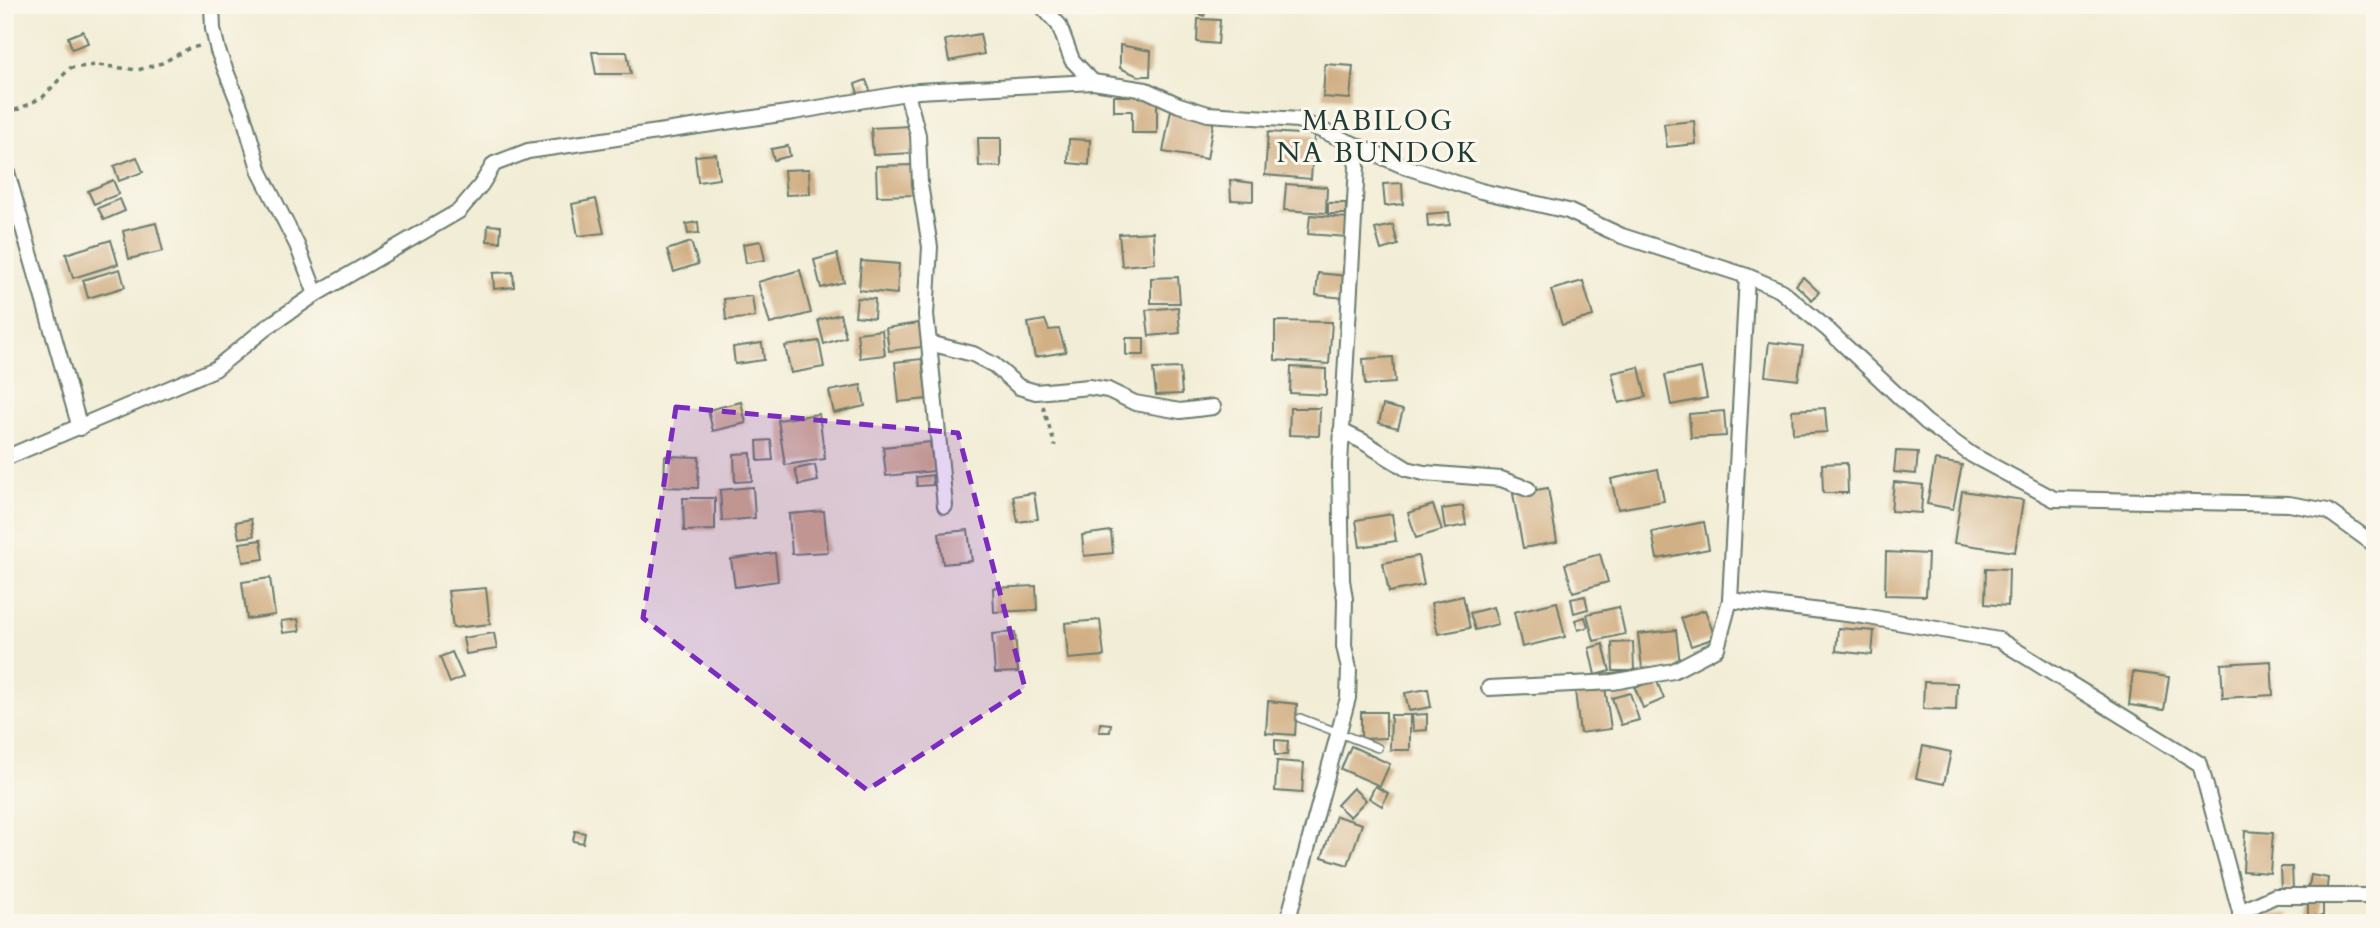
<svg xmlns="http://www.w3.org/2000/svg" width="2380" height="928" font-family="Cardo,serif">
  <rect width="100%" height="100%" fill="#fbf7ec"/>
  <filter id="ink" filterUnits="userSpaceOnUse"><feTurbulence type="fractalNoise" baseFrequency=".0143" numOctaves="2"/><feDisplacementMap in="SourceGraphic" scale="14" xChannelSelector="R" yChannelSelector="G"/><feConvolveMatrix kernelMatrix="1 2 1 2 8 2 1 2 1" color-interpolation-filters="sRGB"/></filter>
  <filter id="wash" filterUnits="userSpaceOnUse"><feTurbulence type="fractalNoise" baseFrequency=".00686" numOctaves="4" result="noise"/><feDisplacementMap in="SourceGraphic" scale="28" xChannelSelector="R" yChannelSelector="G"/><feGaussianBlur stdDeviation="1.57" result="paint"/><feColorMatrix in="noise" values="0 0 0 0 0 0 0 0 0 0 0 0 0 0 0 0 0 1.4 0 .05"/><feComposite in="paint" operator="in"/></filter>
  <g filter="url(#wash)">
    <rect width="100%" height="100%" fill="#f2edd6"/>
    <g id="blocks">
      <!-- building -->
      <g fill="#d2b086">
        <polygon points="1178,5 1208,5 1204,16"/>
        <polygon points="1198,19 1220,20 1218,44 1197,42"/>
        <polygon points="83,31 88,43 72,49 68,37"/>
        <polygon points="980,34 984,54 949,61 945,40"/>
        <polygon points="1120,45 1151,51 1150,76 1138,76 1120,68"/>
        <polygon points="592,52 627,52 631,74 596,74"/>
        <polygon points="1325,64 1353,66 1350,99 1323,97"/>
        <polygon points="866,80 871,93 859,97 855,84"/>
        <polygon points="1114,96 1157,96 1157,133 1132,133 1132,111 1114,111"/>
        <polygon points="1171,110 1214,118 1207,159 1163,152"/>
        <polygon points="1694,121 1696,144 1667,147 1664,124"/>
        <polygon points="911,126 913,153 873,155 871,128"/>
        <polygon points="1268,132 1314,135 1311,179 1265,175"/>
        <polygon points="978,138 1001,138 1001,167 979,166"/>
        <polygon points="1069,139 1090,140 1089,165 1068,163"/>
        <polygon points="788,146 790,156 774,160 771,149"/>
        <polygon points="716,154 719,179 698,182 695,156"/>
        <polygon points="137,157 143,172 119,181 114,166"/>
        <polygon points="914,165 914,195 877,196 876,166"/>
        <polygon points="809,169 810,194 786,195 784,170"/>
        <polygon points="113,180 119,194 94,204 88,191"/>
        <polygon points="1230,180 1253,183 1253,201 1231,200"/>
        <polygon points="1402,183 1403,204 1385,206 1383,184"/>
        <polygon points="1286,184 1327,187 1326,213 1284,210"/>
        <polygon points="120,199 125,211 104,220 98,208"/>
        <polygon points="596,199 604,233 578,236 572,204"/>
        <rect x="1328" y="203" width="18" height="11"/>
        <polygon points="1449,212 1450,225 1428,227 1427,214"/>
        <polygon points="1310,215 1349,218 1347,237 1308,234"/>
        <polygon points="698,222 699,233 688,234 686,224"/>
        <polygon points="156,223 163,251 129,259 123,231"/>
        <polygon points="488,225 501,226 500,242 487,241"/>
        <polygon points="1393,225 1398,245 1381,250 1375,229"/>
        <polygon points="1153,232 1155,263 1122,266 1119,234"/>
        <polygon points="111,240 118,264 73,278 66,254"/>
        <polygon points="761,241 765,260 746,263 743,244"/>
        <polygon points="691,242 698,264 674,272 667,250"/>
        <polygon points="837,254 844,282 821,288 814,260"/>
        <polygon points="861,261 899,264 897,294 859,290"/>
        <polygon points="120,269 125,287 88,298 83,280"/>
        <polygon points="800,270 811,313 770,324 758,282"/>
        <polygon points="513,272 514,287 494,289 493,273"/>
        <polygon points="1318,273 1346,276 1344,298 1316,295"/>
        <polygon points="1178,277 1180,303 1151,303 1151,278"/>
        <polygon points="1803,277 1819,292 1812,300 1796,285"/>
        <polygon points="1583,281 1593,316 1562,325 1551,290"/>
        <polygon points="752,296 755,317 726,320 724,299"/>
        <polygon points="857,298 875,299 874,318 855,316"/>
        <polygon points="1178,307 1180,333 1149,336 1146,310"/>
        <polygon points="840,314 846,337 824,344 818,320"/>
        <polygon points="1045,320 1049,330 1059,329 1066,352 1035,357 1028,323"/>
        <polygon points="1275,321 1332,322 1329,364 1275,360"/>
        <polygon points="919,323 922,347 889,351 886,328"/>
        <polygon points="882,330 885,355 860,358 857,333"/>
        <rect x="1126" y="338" width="18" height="17"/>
        <polygon points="819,341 824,367 791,373 785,346"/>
        <polygon points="1769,342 1803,346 1798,380 1765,376"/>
        <polygon points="762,343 764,360 735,364 733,347"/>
        <polygon points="1393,357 1395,383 1365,385 1363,359"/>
        <polygon points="922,359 927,399 899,402 895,362"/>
        <polygon points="1291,367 1326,369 1326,395 1290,393"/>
        <polygon points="1639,367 1646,397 1619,403 1612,373"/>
        <polygon points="1180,368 1182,394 1156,395 1153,369"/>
        <polygon points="1701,368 1707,398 1671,405 1665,375"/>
        <polygon points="861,385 865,406 834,413 829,391"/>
        <polygon points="741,402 746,423 713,431 708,410"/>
        <polygon points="1383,405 1403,410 1398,428 1379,423"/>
        <polygon points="1290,408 1320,408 1319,436 1289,435"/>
        <polygon points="1825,408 1827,432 1793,434 1792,410"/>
        <polygon points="1724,411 1726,436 1691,438 1689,414"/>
        <polygon points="819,414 825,459 785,465 778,420"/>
        <polygon points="771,440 773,460 758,461 757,441"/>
        <polygon points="930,442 934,471 886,476 883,447"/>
        <polygon points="1896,451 1918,452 1916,474 1894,472"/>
        <polygon points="751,453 752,481 735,482 734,454"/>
        <polygon points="665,456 699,457 698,488 664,487"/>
        <polygon points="1935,460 1962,465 1953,509 1927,504"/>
        <polygon points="1847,463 1848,493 1823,493 1822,464"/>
        <polygon points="815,465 818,481 799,485 795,469"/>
        <polygon points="1658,469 1664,501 1618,509 1611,479"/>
        <polygon points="932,475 933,485 917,486 916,477"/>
        <polygon points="1894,482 1923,485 1921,513 1891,511"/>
        <polygon points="753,487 755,518 722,521 720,490"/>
        <polygon points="1548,488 1557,542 1523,548 1513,494"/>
        <polygon points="1962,491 2023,500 2015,552 1954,543"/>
        <polygon points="1034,493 1038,519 1018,522 1013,496"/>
        <polygon points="683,498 715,498 715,530 684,531"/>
        <polygon points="1433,505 1442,530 1416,538 1408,513"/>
        <polygon points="1463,506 1466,525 1445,529 1442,509"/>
        <polygon points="824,511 828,552 792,554 789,514"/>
        <polygon points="1392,514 1396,541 1360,547 1356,520"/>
        <polygon points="251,519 254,536 239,538 236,522"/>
        <polygon points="1704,522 1709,549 1657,559 1652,532"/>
        <polygon points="968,530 972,561 943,564 939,533"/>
        <polygon points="1111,531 1113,553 1084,556 1082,535"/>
        <polygon points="261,540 264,559 243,562 240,543"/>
        <polygon points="1886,552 1928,554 1926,596 1885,595"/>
        <polygon points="775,553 778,581 735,587 731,559"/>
        <polygon points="1600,554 1608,582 1573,592 1565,564"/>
        <polygon points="1418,556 1424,585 1389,592 1383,563"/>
        <polygon points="1986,568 2009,569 2008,606 1985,604"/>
        <polygon points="270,578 275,615 247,619 242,582"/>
        <polygon points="1036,586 1037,610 994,612 993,588"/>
        <polygon points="486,588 490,624 453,628 448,591"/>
        <polygon points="1463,596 1470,628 1438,634 1431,603"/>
        <polygon points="1585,596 1588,609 1574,613 1571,599"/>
        <polygon points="1557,602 1565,637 1522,647 1514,612"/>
        <polygon points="1493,607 1498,624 1475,630 1470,613"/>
        <polygon points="1619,607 1625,634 1594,641 1587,614"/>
        <polygon points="1705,610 1715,638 1691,646 1681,618"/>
        <polygon points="1585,617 1588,627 1578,630 1575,620"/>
        <polygon points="298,619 300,631 283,633 281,621"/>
        <polygon points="1100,620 1104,656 1068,659 1065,623"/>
        <polygon points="1838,628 1874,631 1872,655 1836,651"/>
        <polygon points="1676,630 1680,664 1642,668 1638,634"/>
        <polygon points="1015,632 1018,672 995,673 992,634"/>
        <polygon points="494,633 497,649 466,654 463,638"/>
        <polygon points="1633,642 1634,671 1613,671 1612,643"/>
        <polygon points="1603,644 1610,671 1595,675 1589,648"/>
        <polygon points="452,652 463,677 450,683 440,657"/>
        <polygon points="2271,661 2273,695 2223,698 2221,664"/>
        <polygon points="2133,672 2169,677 2164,710 2129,705"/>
        <polygon points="1656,679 1664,699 1643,708 1635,688"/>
        <polygon points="1924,682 1957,683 1956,710 1923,709"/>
        <polygon points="1605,687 1611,729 1580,733 1575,691"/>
        <polygon points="1428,689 1431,707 1409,711 1405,693"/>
        <polygon points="1630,693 1639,720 1621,725 1612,698"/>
        <polygon points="1268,701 1297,704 1295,735 1266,733"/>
        <polygon points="1361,712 1386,712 1386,738 1361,739"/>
        <polygon points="1427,714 1427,730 1413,731 1412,715"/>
        <polygon points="1391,715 1410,715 1410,750 1390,750"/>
        <polygon points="1100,723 1111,724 1110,732 1099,732"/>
        <polygon points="1275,740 1288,741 1287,755 1275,755"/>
        <polygon points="1351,746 1390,764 1380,786 1341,769"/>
        <polygon points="1923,746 1951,752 1944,784 1916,778"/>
        <polygon points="1277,761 1304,763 1302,793 1275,791"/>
        <polygon points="1375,786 1388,793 1382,806 1369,798"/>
        <polygon points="1353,788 1366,800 1350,817 1337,805"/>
        <polygon points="1336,816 1362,824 1348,865 1322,857"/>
        <polygon points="575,831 585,833 583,843 573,841"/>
        <polygon points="2245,831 2273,833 2270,873 2243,871"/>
        <polygon points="2280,867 2292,867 2293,889 2281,889"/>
        <polygon points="2311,875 2328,878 2326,894 2308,891"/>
        <rect x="2308" y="902" width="15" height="14"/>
        <polygon points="2289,914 2289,923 2267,923 2267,915"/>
      </g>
    </g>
  </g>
  <g filter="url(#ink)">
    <use href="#blocks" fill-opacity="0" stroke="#697b6d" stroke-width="2"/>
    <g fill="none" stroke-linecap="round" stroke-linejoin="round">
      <defs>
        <polyline id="lane" points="1300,718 1378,748"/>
        <g id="street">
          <polyline points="212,5 213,29 218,51 243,114 260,172 297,245 316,294"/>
          <polyline points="1041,5 1059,25 1072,60 1093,82"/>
          <polyline points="907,93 918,135 920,184 930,247 926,315 929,343 973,354 994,365 1019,387 1036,392 1089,387 1108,390 1135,403 1180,411 1213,407"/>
          <polyline points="5,165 80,428"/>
          <polyline points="929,343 945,506"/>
          <polyline points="1341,431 1362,441 1407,469 1424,473 1501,479 1528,489"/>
          <polyline points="5,458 215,369 267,327 316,294 459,211 481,185 494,164 528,151 794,112 918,91 1093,82 1146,90 1179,105 1208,114 1298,120 1406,167 1481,191 1568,211 1622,236 1747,276 1780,290 1826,328 1926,422 1972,455 2054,499 2289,504 2328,511 2375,545"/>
          <polyline points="1730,600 1863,616 1999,640 2200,764 2240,912"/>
          <polyline points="1489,688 1613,682 1673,671 1717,648 1730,600 1747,276"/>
          <polyline points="1287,923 1348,698 1349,669 1344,646 1345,599 1342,580 1340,464 1357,166 1351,143"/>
          <polyline points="2240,923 2240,912 2275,896 2375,896"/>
        </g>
      </defs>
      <!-- lane casing -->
      <use href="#lane" stroke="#697b6d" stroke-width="10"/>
      <!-- street casing -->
      <use href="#street" stroke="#697b6d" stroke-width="18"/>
      <!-- path -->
      <g stroke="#697b6d" stroke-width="3.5" stroke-dasharray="5 5" stroke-linecap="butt">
        <polyline points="5,112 19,109 43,97 70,68 97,65 138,70 162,63 188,49 203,45"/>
        <polyline points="1043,406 1055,446"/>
      </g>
      <!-- lane -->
      <use href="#lane" stroke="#fff" stroke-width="7"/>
      <!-- street -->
      <use href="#street" stroke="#fff" stroke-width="14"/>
    </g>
  </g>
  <!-- marked area -->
  <path fill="#7b2cbf" fill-opacity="0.2" stroke="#7b2cbf" stroke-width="5" stroke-dasharray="14 9" stroke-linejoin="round" d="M676,407L958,433L1025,688L867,790L643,618Z"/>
  <g text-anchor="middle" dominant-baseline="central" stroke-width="6" stroke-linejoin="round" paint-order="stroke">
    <!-- quarter labels -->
    <g font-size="28" letter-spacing="2" fill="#1f3d34" stroke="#fbf7ec">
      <text x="1378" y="121">MABILOG<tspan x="1378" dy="32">NA BUNDOK</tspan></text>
    </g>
  </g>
  <!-- margin -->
  <rect width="2380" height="928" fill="none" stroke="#fbf7ec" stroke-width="28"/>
</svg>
